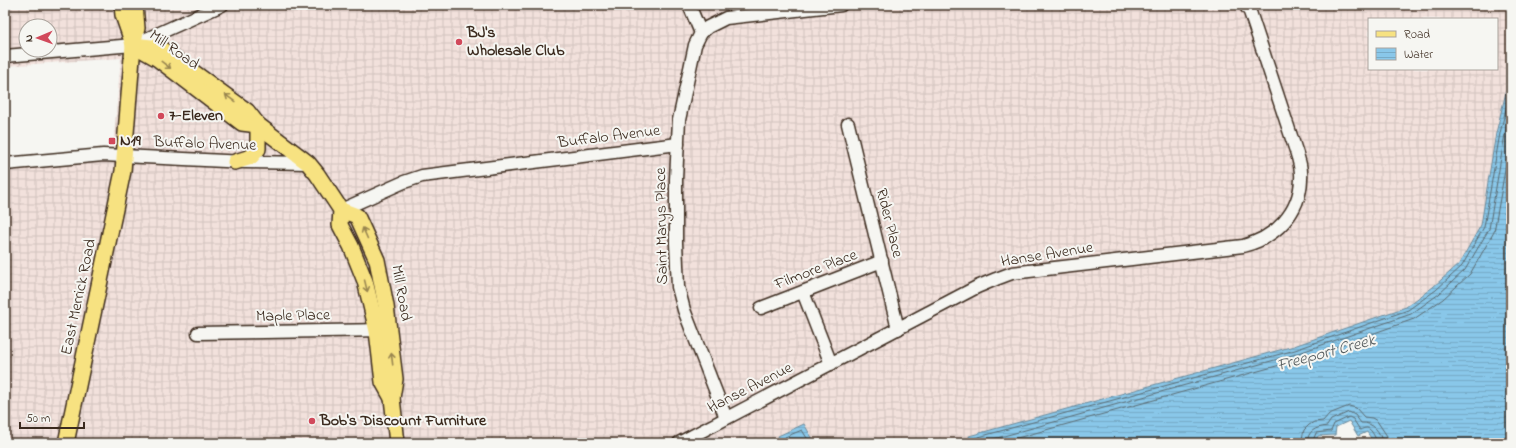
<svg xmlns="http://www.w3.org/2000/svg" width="1516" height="448" font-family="'Indie Flower',sans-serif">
  <defs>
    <pattern id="industrial-grid" width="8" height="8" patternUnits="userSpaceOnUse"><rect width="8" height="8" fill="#f2e1dc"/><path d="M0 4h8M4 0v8" fill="none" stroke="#d0c1bc"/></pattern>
    <pattern id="water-rules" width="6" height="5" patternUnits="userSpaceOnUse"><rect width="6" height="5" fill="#89c7e9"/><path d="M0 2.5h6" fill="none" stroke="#77abc7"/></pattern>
  </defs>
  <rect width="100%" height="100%" fill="#f6f6f2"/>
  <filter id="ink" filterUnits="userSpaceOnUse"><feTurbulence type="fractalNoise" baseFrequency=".025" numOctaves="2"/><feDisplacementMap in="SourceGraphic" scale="8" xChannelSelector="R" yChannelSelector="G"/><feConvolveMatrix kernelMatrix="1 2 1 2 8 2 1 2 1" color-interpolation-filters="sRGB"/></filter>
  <g filter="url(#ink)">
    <!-- industrial -->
    <path fill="url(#industrial-grid)" fill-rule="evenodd" d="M5,5H1511V72L1496,133L1481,225L1459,264L1433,287L1406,307L1294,346L969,436L970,442L815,443L804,424L778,436L781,443H5V164L113,147L121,58L5,66ZM1369,19H1497V69H1369ZM26,26H50V50H26Z"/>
    <!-- water -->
    <g fill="url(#water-rules)" stroke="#6a8898">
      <polygon points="1511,72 1511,428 1507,443 1374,443 1367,432 1358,436 1349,421 1336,427 1335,435 1318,436 1315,443 966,443 970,442 969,436 1294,346 1406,307 1433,287 1459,264 1481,225 1496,133"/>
      <polygon points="804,424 815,443 781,443 778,436"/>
    </g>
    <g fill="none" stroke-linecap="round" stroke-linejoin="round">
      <!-- shore -->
      <g stroke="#5a696f" stroke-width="1">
        <polyline points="784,443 785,437 802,430 810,443"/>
        <polyline points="973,443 975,438 1295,350 1408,310 1436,290 1462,266 1484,227 1500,133 1511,89"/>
        <polyline points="979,443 1296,354 1411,314 1439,294 1465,270 1489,229 1505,134 1511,110"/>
        <polyline points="999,443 1298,360 1414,319 1443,299 1470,274 1494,232 1511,136"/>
        <polyline points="1301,443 1304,430 1309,425 1314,422 1323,421 1329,414 1349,406 1356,408 1364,417 1372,418 1377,421 1387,436 1388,443"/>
        <path d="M1307,443C1308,430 1315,428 1327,426L1331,420L1349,412L1355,415L1361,423C1373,422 1381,432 1382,443"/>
        <path d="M1312,443L1316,433L1331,431L1334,424L1349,417L1353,419L1360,430C1362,429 1364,428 1367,428C1372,429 1376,439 1377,443"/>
      </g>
      <defs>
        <g id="minor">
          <polyline points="689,5 701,33"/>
          <polyline points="5,56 133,45 222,5"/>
          <polyline points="848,124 898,329"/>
          <polyline points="5,164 103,155 245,162 308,163"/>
          <polyline points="341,210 404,182 422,176 678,144"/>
          <polyline points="803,292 831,364"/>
          <polyline points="761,308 882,261"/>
          <polyline points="198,333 386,330"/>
          <polyline points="726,418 684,310 678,287 676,243 676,179 679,120 695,45 701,33 708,27 726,18 841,5"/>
          <path d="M679,443L977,287L996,279L1012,273L1243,246C1275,238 1300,213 1301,179C1302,169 1299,160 1296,151L1250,12L1245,5"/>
        </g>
        <g id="major">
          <polyline points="122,5 123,15 133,44"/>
          <polyline points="133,45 160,48 247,111 258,125 308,163 317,174 341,210 340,225 351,246 365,281 377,331 383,382 392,398"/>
          <polyline points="137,47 158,59 242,123 258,125"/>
          <polyline points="235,162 251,157 258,149 258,125"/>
          <polyline points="341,210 357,216 377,260 386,306 395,379 392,398 397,443"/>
          <polyline points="66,443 123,171 133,45 137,28 135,5"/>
        </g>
      </defs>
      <!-- minor casing -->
      <use href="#minor" stroke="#3b2a1e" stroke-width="15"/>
      <!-- major casing -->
      <use href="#major" stroke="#3b2a1e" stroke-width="18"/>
      <!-- minor -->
      <use href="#minor" stroke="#f6f6f2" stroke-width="12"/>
      <!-- major -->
      <use href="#major" stroke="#f7e281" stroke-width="15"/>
    </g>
    <!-- one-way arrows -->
    <defs><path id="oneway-shaft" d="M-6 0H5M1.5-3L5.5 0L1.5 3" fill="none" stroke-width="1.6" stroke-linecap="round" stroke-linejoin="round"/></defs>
    <g stroke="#998650">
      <use href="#oneway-shaft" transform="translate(166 65) rotate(37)"/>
      <use href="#oneway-shaft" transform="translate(230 98) rotate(-144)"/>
      <use href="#oneway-shaft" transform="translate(365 233) rotate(-114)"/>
      <use href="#oneway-shaft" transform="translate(366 286) rotate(76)"/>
      <use href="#oneway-shaft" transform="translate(392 359) rotate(-97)"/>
    </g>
  </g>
  <!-- markers -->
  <g fill="#d1495b" stroke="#f6f6f2" stroke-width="1.5">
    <circle cx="459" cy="42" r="4"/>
    <circle cx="161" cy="116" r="4"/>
    <rect x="108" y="137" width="8" height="8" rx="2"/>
    <circle cx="312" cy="421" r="4"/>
  </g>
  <g text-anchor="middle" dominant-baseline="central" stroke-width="4" stroke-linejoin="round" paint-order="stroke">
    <!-- poi labels -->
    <g font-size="16" font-weight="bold" fill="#3b2a1e" stroke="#f6f6f2" text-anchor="start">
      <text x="467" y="33">BJ's<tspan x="467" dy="18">Wholesale Club</tspan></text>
      <text x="169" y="116">7-Eleven</text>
      <text x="120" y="141">N19</text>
      <text x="320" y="421">Bob's Discount Furniture</text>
    </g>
    <!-- street labels -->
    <g font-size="16" fill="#3b2a1e" stroke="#f6f6f2">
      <text transform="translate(174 50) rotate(35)">Mill Road</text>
      <text transform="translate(609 137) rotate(-7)">Buffalo Avenue</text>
      <text transform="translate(205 144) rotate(2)">Buffalo Avenue</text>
      <text transform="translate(889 223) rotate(76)">Rider Place</text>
      <text transform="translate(662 226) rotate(-91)">Saint Marys Place</text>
      <text transform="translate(1047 255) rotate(-9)">Hanse Avenue</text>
      <text transform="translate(816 270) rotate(-21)">Filmore Place</text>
      <text transform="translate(401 293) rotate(80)">Mill Road</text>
      <text transform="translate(79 297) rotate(-78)">East Merrick Road</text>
      <text transform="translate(293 316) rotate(-1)">Maple Place</text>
      <text transform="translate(750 388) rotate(-27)">Hanse Avenue</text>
    </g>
    <!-- water labels -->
    <g font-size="17" font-style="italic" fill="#52595b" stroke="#f6f6f2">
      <text transform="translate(1326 353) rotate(-15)">Freeport Creek</text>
    </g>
  </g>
  <!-- margin -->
  <rect width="1516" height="448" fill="none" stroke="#f6f6f2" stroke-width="20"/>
  <rect x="10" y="10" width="1496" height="428" fill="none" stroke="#3b2a1e" stroke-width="1.5" filter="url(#ink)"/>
  <!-- legend -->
  <rect x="1368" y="18" width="130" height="52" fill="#f6f6f2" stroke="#aba49d"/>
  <rect x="1376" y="31" width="20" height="6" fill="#f7e281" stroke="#aba49d"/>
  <text x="1404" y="38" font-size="12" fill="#3b2a1e">Road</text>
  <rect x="1376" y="48" width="20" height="12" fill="url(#water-rules)" stroke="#aba49d"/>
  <text x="1404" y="58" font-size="12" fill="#3b2a1e">Water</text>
  <!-- north arrow -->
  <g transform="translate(38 38) rotate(268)"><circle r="19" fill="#f6f6f2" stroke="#aba49d"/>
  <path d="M0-3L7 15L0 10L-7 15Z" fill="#d1495b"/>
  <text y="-6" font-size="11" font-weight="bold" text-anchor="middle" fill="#3b2a1e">N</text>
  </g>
  <!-- scale -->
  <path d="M20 422v6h64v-6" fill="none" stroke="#3b2a1e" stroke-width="2"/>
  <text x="26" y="422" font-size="12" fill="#3b2a1e" stroke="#f6f6f2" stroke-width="3" paint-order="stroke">50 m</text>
</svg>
